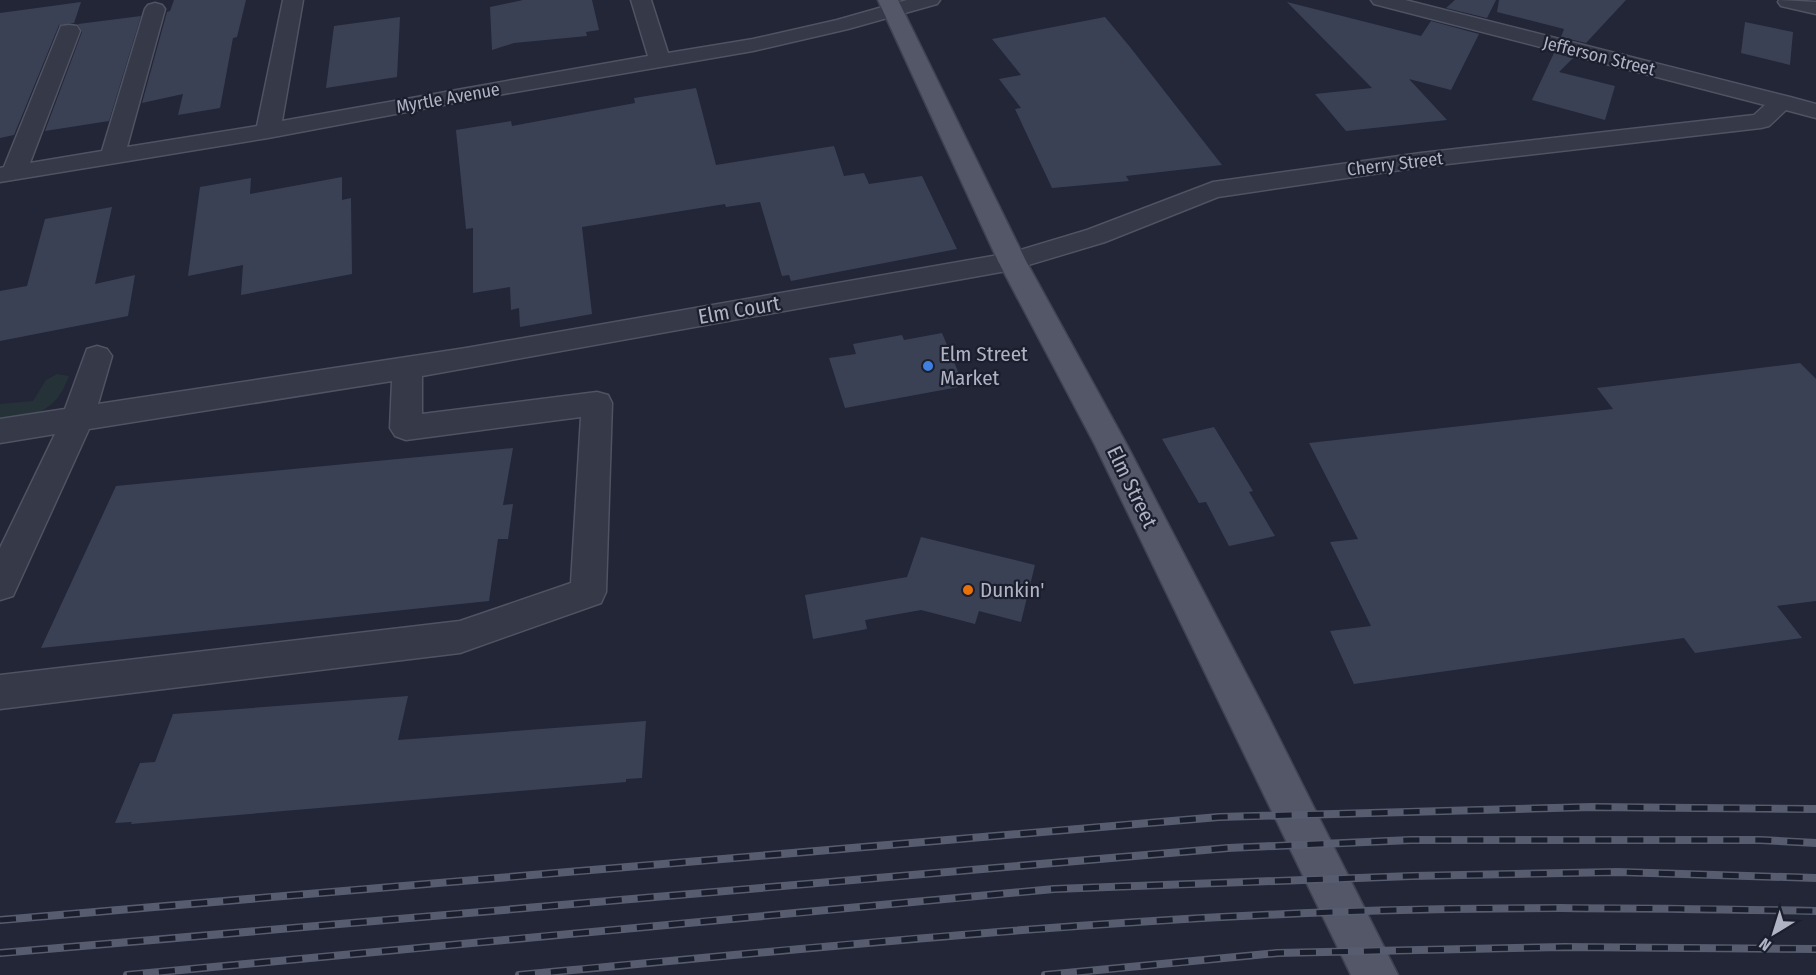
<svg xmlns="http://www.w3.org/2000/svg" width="1816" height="975" font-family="'Fira Sans Condensed',sans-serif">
  <rect width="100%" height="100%" fill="#222637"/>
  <!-- green -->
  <path fill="#253339" d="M57,374L69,376C55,413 36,416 0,418V404L33,401L46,380Z"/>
  <!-- building -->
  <g fill="#3b4155">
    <polygon points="174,0 246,0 237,37 233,38 220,108 178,115 183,94 142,103 167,12 170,11"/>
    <polygon points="523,0 592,0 599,30 586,32 587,36 514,43 492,50 490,7"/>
    <polygon points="1455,0 1496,0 1487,18 1446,8"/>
    <polygon points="1499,0 1626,0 1586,43 1561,37 1564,29 1497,12"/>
    <polygon points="81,2 74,23 59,25 14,135 0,138 0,13"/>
    <polygon points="1287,2 1421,36 1431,21 1479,34 1451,90 1409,79 1447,120 1346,131 1315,94 1372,88"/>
    <polygon points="141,16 109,121 45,131 82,32 78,24"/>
    <polygon points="400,17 397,77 326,88 334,26"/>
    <polygon points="1105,17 1130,47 1222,165 1126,176 1129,181 1052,188 1015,109 1021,108 999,79 1021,75 992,39"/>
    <polygon points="1745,22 1793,32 1790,65 1741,53"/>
    <polygon points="1554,53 1573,58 1559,72 1615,86 1605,120 1532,100"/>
    <polygon points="696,88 716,165 834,146 844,176 864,173 869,184 922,176 957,249 791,281 789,275 782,276 760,202 726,207 725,204 582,227 592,314 520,327 519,308 511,310 510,287 473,293 473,228 466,229 456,130 511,121 512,126 635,103 634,98"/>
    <polygon points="342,177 342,200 351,198 352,274 241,295 243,265 188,276 200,187 251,178 250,194"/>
    <polygon points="112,207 95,284 135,275 128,316 0,341 0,291 27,286 45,219"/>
    <polygon points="942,333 964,386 845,408 829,358 856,354 853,344 902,335 904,340"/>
    <polygon points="1800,363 1816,379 1816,601 1777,606 1802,638 1695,653 1684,638 1354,684 1330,631 1371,626 1330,542 1358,539 1309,443 1613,409 1597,388"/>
    <polygon points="1214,427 1253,491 1249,492 1275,536 1229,546 1206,502 1199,503 1162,439"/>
    <polygon points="513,448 503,505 513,504 508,539 498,539 489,601 41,648 116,486"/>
    <polygon points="921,537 1035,565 1021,622 979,611 975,624 921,610 865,620 867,629 813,639 805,595 907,577"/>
    <polygon points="408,696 398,740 646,721 642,778 626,779 626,782 131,824 132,822 115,823 140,763 155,762 173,714"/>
  </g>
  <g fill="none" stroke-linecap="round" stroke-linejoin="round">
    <defs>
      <g id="minor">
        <polygon points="283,0 303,0 282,121 648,56 631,0 651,0 668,53 753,39 837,20 907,0 940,0 937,4 848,29 753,51 486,97 268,138 0,182 0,168 4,167 61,26 69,25 77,26 80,31 30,163 102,151 145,9 148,5 155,3 162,5 165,9 127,147 257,126"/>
        <polygon points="1371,0 1405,0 1790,97 1816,104 1816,118 1786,110 1769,126 1761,128 1421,167 1218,197 1105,242 1012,270 422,376 422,414 597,392 608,395 612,403 606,592 601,603 460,653 0,709 0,675 460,621 571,583 581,417 406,440 395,436 390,428 392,381 89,429 13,596 0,600 0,548 55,434 0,443 0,419 65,409 87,349 97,346 107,349 112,356 98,404 466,348 1010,253 1087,230 1213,182 1421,153 1754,115 1765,105 1374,4"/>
        <polygon points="1779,0 1816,2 1816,14 1781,6 1778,2"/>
      </g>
      <polygon id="major" points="878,0 898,0 1026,261 1127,445 1268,716 1398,975 1351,975 1095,445 998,261"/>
    </defs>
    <!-- minor casing -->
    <use href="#minor" stroke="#505362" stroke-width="3"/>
    <!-- major casing -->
    <use href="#major" stroke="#3f4251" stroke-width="3"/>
    <!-- minor -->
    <use href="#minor" fill="#353948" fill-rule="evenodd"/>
    <!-- major -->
    <use href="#major" fill="#535768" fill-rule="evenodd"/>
    <defs>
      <g id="rail">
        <polyline points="0,920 1219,817 1592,807 1816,809"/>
        <polyline points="0,953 1228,848 1411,840 1760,840 1816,843"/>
        <polyline points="127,975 1054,889 1412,876 1618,872 1816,878"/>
        <path d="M519,975C790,950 1061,922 1333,912C1494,906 1655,908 1816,911"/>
        <polyline points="1045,975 1277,953 1564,947 1816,949"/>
      </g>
    </defs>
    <!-- rail casing -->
    <use href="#rail" stroke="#575c6f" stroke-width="8"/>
    <!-- rail -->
    <use href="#rail" stroke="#1b1e2c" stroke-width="5" stroke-dasharray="16" stroke-linecap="butt"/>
  </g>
  <!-- markers -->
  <circle fill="#3f7fe0" stroke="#1b1e2c" stroke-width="2" cx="928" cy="366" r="6"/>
  <circle fill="#e8710a" stroke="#1b1e2c" stroke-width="2" cx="968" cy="590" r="6"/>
  <g text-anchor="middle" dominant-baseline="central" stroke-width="4.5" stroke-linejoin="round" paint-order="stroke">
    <!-- far-street labels -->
    <g font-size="18" fill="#b0b3c4" stroke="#1b1e2c">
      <text transform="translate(1599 56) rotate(14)">Jefferson Street</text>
      <text transform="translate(448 98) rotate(-10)">Myrtle Avenue</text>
      <text transform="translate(1395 164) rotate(-7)">Cherry Street</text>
    </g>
    <!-- street labels -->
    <g font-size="21" fill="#b0b3c4" stroke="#1b1e2c">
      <text transform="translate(739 310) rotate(-10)">Elm Court</text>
      <text transform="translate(1132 487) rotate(64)">Elm Street</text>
    </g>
    <!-- poi labels -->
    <g font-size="21" fill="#b0b3c4" stroke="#1b1e2c" text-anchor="start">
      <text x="940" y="354">Elm Street<tspan x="940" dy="24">Market</tspan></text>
      <text x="980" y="590">Dunkin'</text>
    </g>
  </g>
  <!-- north arrow -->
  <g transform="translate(1774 933) rotate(218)" stroke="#1b1e2c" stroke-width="4.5" paint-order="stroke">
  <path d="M0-4.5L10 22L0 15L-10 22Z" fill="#b0b3c4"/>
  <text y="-9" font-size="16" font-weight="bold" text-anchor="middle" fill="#b0b3c4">N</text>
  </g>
</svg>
